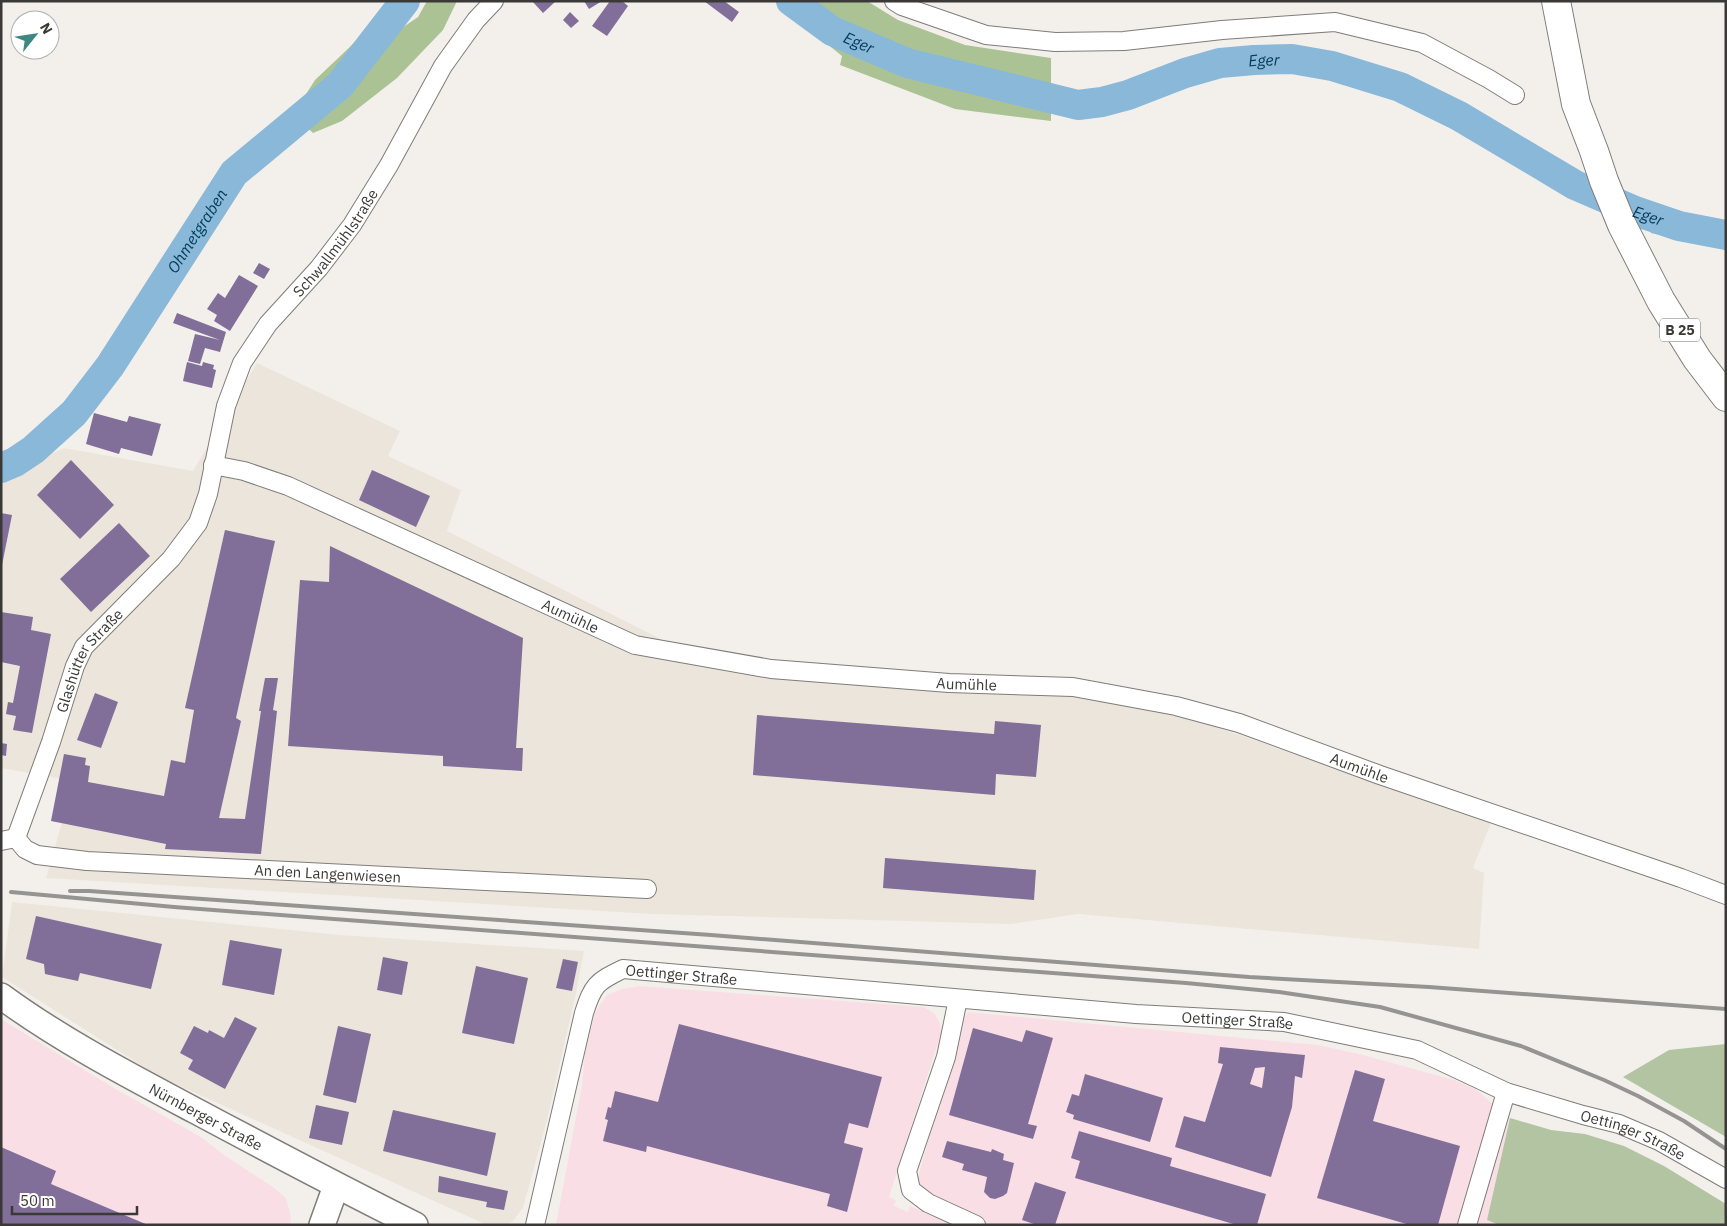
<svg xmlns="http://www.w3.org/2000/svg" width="1727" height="1226" font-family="'IBM Plex Sans',sans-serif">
  <rect width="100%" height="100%" fill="#f3f0ec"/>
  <!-- built -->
  <g fill="#ece5db">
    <polygon points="257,363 400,431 388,456 461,490 447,531 710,664 1126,697 1492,820 1473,868 1484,873 1479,949 1078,914 1011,924 652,914 46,878 74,781 1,768 1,471 14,471 64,448 193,471"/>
    <polygon points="12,902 340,935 584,951 576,993 547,1120 523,1208 512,1222 503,1225 487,1225 158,1076 2,977"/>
  </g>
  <!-- industrial -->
  <g fill="#f9dfe5">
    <polygon points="639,986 924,1007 935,1014 940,1024 941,1033 889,1197 896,1200 894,1206 908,1212 910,1206 954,1225 556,1225 582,1085 585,1052 595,1012 607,995 622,989"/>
    <polygon points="969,1012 1318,1045 1363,1055 1454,1080 1475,1089 1510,1118 1487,1220 1499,1225 961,1225 911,1203 961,1020"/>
    <polygon points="1,1019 114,1088 201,1137 224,1155 273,1187 286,1198 291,1217 290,1225 1,1225"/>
  </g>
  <!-- green -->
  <g fill="#b2c4a2">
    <polygon points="1726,1044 1726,1137 1623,1077 1669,1050"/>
    <polygon points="1510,1118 1551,1130 1585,1134 1624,1146 1664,1166 1726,1204 1726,1225 1499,1225 1487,1220"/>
  </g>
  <!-- forest -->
  <g fill="#abc394">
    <polygon points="427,1 457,1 443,30 397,78 342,121 313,133 296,117 301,102 315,80 353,44 399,30 418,17"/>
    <polygon points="774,1 867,1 898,20 965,45 1051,58 1051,121 955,109 840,65 842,56"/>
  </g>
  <!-- water -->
  <polygon fill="#8ab8d9" points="1644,205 1726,226 1726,249 1651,233"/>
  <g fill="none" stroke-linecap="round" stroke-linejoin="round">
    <!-- river -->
    <g stroke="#8ab8d9" stroke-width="30">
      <path id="s1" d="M791,1L832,31L907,63L1078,105L1102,102L1128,95L1185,73L1220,63L1254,60L1292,59L1332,66L1400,87L1459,116L1575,185L1635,211L1679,226L1726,235"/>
      <path id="s2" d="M1,468L15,462L33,450L74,413L110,366L234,173L340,85L405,1"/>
    </g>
  </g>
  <!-- building -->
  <g fill="#816e99" fill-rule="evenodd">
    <polygon points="532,1 556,1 543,13"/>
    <polygon points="584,1 602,1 589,9"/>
    <polygon points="610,1 622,1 628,6 607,36 592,26"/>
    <polygon points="704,1 724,1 739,12 732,22"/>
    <polygon points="570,12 579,21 571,28 563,20"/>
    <polygon points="259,263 270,269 264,279 253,273"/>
    <polygon points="239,275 258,286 230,331 214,321 217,315 207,309 218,293 225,298"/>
    <polygon points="177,313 226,332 220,352 205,348 200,364 188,361 195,334 220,340 173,323"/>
    <polygon points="187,362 202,366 203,362 214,365 213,369 216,370 212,388 183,381"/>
    <polygon points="94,413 127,422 129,416 161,424 152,456 121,448 119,454 86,444"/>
    <polygon points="71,460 114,505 80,539 37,495"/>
    <polygon points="372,470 430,496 416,527 359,500"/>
    <polygon points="1,513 12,515 2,565 1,565"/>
    <polygon points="119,523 150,556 91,612 60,579"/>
    <polygon points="225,530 275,541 236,718 241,721 219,818 245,819 261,711 259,711 265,678 278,678 273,710 277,711 261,854 165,849 166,844 51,821 64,754 86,758 85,765 90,766 88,782 164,796 171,760 185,763 194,710 185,708"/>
    <polygon points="330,546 523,638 516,748 523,748 522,771 443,766 443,756 288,746 300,580 329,582"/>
    <polygon points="1,612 33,617 31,630 51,634 32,733 13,730 16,716 6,714 8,702 13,703 20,666 1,662"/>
    <polygon points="95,693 118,702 101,748 77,740"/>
    <polygon points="757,715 994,734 995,721 1041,725 1036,777 996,774 995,795 753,775"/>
    <polygon points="1,743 7,744 6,756 1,755"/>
    <polygon points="885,858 1036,870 1034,900 883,888"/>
    <polygon points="36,916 162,944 151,989 80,973 78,981 45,974 44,964 26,959"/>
    <polygon points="230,940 282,949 274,995 222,985"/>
    <polygon points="383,957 408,962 402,995 377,990"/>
    <polygon points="563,959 578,962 572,991 556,988"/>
    <polygon points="476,966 528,978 514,1044 462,1033"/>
    <polygon points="235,1017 257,1028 225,1089 188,1069 193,1060 180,1053 194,1026 208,1033 209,1030 224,1038"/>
    <polygon points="679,1024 882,1077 868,1128 849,1123 844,1143 863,1148 847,1212 827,1206 830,1194 647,1146 646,1152 603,1141 608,1120 605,1119 608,1107 611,1108 615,1091 658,1102"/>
    <polygon points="338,1026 371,1034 356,1103 323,1095"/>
    <polygon points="973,1028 1022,1042 1026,1030 1053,1038 1028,1124 1037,1126 1033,1139 949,1115"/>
    <path d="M1220,1047L1305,1055L1302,1078L1295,1076L1292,1107L1271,1177L1175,1147L1184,1116L1205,1122L1223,1064L1218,1063ZM1265,1067L1262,1088L1250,1084L1255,1068Z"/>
    <polygon points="1355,1070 1385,1079 1373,1121 1460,1146 1438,1225 1410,1225 1317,1198"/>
    <polygon points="1085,1074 1163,1098 1150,1142 1073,1119 1074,1115 1066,1112 1072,1094 1079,1096"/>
    <polygon points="316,1105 349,1112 342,1145 309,1138"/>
    <polygon points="393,1110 496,1133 487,1176 383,1151"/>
    <polygon points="1079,1131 1172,1158 1170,1166 1266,1194 1257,1225 1237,1225 1075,1178 1080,1161 1071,1158"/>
    <polygon points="947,1141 991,1152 992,1149 1004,1154 1003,1160 1014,1163 1007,1193 1003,1196 995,1199 990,1198 984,1192 987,1177 962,1170 964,1164 942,1157"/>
    <polygon points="1,1147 56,1171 51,1184 148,1225 1,1225"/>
    <polygon points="439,1176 508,1191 504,1210 486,1207 487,1202 438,1192"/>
    <polygon points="1035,1182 1066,1192 1055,1225 1037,1225 1022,1220"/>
  </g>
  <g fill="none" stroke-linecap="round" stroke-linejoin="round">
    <defs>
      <g id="street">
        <polyline points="894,1 902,6 986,35 1055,42 1124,41 1222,30 1335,22 1422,43 1489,79 1515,95"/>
        <path id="s3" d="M213,465L244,471L288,486L635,645L771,669L949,683L1073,687L1176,706L1239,723L1380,775L1681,878L1726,895"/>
        <path id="s4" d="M16,838L25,849L37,855L87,861L647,889"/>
        <path id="s5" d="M1,841L16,838L51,742L75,666L84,647L171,559L198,523L208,494L226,406L242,363L268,324L319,268L352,225L389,165L443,66L476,20L494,1"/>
        <polyline points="958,999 946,1057 907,1171 911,1190 928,1203 976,1225"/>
        <path id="s6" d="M535,1225L584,1013C593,985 596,982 623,969L1136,1014L1284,1022L1417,1050L1506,1092L1583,1115L1619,1124L1659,1141L1726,1179"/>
        <polyline points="1467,1225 1506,1092"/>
      </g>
      <g id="secondary">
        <path id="s7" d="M1,996C61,1040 128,1075 194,1110C267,1149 341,1188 415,1225"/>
        <polyline points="322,1225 336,1186"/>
      </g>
      <polyline id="primary" points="1556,1 1576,104 1594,151 1604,181 1622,225 1661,301 1697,359 1726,397"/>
    </defs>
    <!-- street casing -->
    <use href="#street" stroke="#7f7c79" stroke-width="20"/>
    <!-- secondary casing -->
    <use href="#secondary" stroke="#7f7c79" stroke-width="28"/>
    <!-- primary casing -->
    <use href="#primary" stroke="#7f7c79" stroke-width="30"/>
    <!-- street -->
    <use href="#street" stroke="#fff" stroke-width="18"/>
    <!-- secondary -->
    <use href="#secondary" stroke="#fff" stroke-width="25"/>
    <!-- primary -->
    <use href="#primary" stroke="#fff" stroke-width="28"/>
    <!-- rail -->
    <g stroke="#969491" stroke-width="4">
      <polyline points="70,891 89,891 711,935 1249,977 1429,987 1726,1009"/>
      <polyline points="11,892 174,907 1186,983 1279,992 1380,1007 1521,1046 1604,1080 1638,1096 1684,1121 1726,1149"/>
    </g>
  </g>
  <g text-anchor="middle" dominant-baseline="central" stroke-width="5" stroke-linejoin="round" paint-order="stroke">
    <!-- shield labels -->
    <rect fill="#fff" stroke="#757473" stroke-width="1" x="1660" y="318.5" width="40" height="23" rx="4"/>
    <g font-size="14" font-weight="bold" fill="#3a3937">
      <text x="1680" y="330">B 25</text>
    </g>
    <!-- street labels -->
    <g font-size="15" fill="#3a3937" stroke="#fff">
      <text stroke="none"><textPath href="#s5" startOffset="706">Schwallmühlstraße</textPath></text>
      <text stroke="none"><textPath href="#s3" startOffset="389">Aumühle</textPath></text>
      <text stroke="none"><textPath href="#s5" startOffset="209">Glashütter Straße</textPath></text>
      <text stroke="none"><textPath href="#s3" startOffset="794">Aumühle</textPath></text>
      <text stroke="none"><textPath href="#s3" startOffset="1199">Aumühle</textPath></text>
      <text stroke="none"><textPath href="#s4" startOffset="319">An den Langenwiesen</textPath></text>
      <text stroke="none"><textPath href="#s6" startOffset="338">Oettinger Straße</textPath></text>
      <text stroke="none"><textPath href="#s6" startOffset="896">Oettinger Straße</textPath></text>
      <text stroke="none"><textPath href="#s7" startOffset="238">Nürnberger Straße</textPath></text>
      <text stroke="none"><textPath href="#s6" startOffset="1311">Oettinger Straße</textPath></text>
    </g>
    <!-- water labels -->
    <g font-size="16" font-style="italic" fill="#003a5a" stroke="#fff">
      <text stroke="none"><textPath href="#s1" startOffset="80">Eger</textPath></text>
      <text stroke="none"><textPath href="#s1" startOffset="501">Eger</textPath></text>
      <text stroke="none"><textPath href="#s1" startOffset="921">Eger</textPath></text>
      <text stroke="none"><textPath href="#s2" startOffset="312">Ohmetgraben</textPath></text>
    </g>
  </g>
  <!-- border -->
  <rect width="1727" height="1226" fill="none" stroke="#3a3937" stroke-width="5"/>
  <!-- north arrow -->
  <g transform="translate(35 35) rotate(60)"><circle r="24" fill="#ffffff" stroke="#b0b0af"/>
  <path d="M0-4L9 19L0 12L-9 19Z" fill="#408782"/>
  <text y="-8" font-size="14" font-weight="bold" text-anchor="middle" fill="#3a3937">N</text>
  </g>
  <!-- scale -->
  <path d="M12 1206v8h125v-8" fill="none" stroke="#3a3937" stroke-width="2.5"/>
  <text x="20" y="1206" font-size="15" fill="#3a3937" stroke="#ffffff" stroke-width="4" paint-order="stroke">50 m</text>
</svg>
